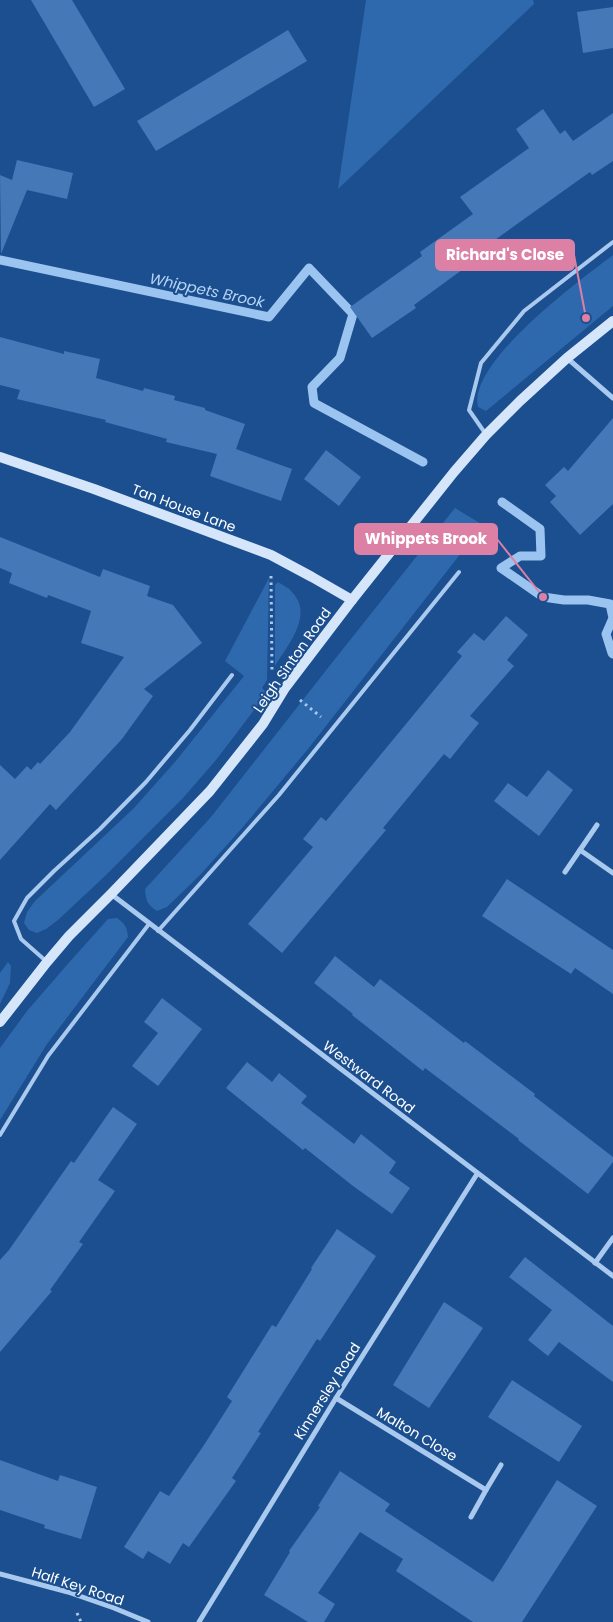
<svg xmlns="http://www.w3.org/2000/svg" width="613" height="1622" font-family="Poppins,sans-serif">
  <rect width="100%" height="100%" fill="#1b4f8f"/>
  <!-- green -->
  <g fill="#2e69ad">
    <polygon points="366,0 533,0 534,4 338,189"/>
    <path d="M613,255V306L486,411L478,407C467,363 580,280 613,255Z"/>
    <path d="M455,508L483,525L308,749L243,827L200,875L167,907L157,911C147,905 146,900 145,889L211,817L331,664Z"/>
    <polygon points="269,578 267,680 262,688 267,693 216,760 183,798 104,877 58,920 46,929 37,933 29,930 24,923 27,912 35,901 133,809 175,762 244,676 225,661"/>
    <path d="M278,582C282,585 288,587 291,591C315,614 288,645 275,666V585Z"/>
    <path d="M117,918C125,924 127,927 128,937L47,1044L0,1120V1048L27,1011L66,966L108,919Z"/>
    <polygon points="8,962 11,966 10,983 0,1004 0,973"/>
  </g>
  <g fill="none" stroke-linecap="round" stroke-linejoin="round">
    <!-- stream -->
    <g stroke="#9cc4f0" stroke-width="9">
      <polyline points="0,260 269,317 309,268 353,314 340,358 312,387 314,403 423,462"/>
      <polyline points="502,502 540,529 541,556 520,556 501,568 543,597 564,600 588,600 610,604 613,618 606,634 612,653 613,654"/>
    </g>
  </g>
  <!-- building -->
  <g fill="#4478b7">
    <polygon points="31,0 72,0 125,89 94,107"/>
    <polygon points="613,7 613,48 583,53 577,12"/>
    <polygon points="288,30 307,61 156,151 137,121"/>
    <polygon points="543,109 560,134 565,130 573,141 613,113 613,161 592,175 590,172 492,242 493,243 479,253 481,256 414,305 416,308 372,338 350,307 422,256 420,252 473,214 460,197 529,148 516,129"/>
    <polygon points="17,160 73,173 67,199 27,190 1,254 0,175 12,180"/>
    <polygon points="0,337 64,354 64,351 100,359 96,378 143,391 144,388 175,396 174,400 205,408 205,410 245,424 236,449 292,469 281,501 210,476 217,454 166,442 167,439 105,422 106,420 17,399 20,390 0,385"/>
    <polygon points="613,418 613,504 580,535 550,502 556,496 545,485 564,467 568,471"/>
    <polygon points="326,450 361,477 339,506 304,479"/>
    <polygon points="0,537 100,577 103,569 150,586 147,596 173,605 202,643 144,689 153,696 122,739 56,810 50,804 0,860 0,765 15,779 27,766 31,770 38,762 40,764 70,732 124,657 81,643 91,611 48,595 47,598 9,583 12,573 0,568"/>
    <polygon points="506,616 528,635 507,660 514,666 470,716 479,723 450,759 444,754 383,828 386,830 282,953 248,924 313,847 303,839 321,817 326,821 462,656 457,652 474,633 484,641"/>
    <polygon points="548,770 573,790 539,836 494,801 508,783 527,797"/>
    <polygon points="507,879 613,950 613,994 575,968 571,974 482,916"/>
    <polygon points="335,956 374,987 380,979 464,1043 465,1041 535,1094 534,1096 613,1157 613,1162 588,1194 518,1140 519,1139 425,1068 423,1071 352,1015 353,1014 314,983"/>
    <polygon points="162,998 202,1029 158,1086 132,1066 158,1033 144,1022"/>
    <polygon points="247,1062 272,1082 279,1073 307,1096 301,1103 354,1144 361,1134 396,1162 389,1173 410,1188 392,1214 353,1186 305,1148 303,1150 226,1088"/>
    <polygon points="113,1107 137,1124 98,1180 115,1191 79,1242 83,1244 50,1290 52,1291 0,1352 0,1260 9,1250 71,1161 74,1163"/>
    <polygon points="337,1229 376,1256 320,1341 317,1339 258,1432 261,1433 232,1478 236,1481 189,1547 183,1543 170,1564 148,1551 143,1559 124,1547 160,1491 169,1496 204,1445 232,1401 227,1397 272,1325 276,1327 312,1269 311,1268"/>
    <polygon points="525,1257 613,1326 613,1382 559,1342 548,1356 528,1340 552,1310 509,1277"/>
    <polygon points="444,1302 483,1328 429,1408 393,1385"/>
    <polygon points="512,1380 582,1426 559,1462 488,1417"/>
    <polygon points="0,1460 58,1481 60,1475 97,1487 81,1539 44,1528 45,1525 0,1510"/>
    <polygon points="340,1471 390,1504 385,1511 493,1582 557,1480 597,1506 522,1622 473,1622 396,1571 403,1559 360,1532 318,1593 335,1604 324,1622 308,1622 264,1595 290,1552 289,1551 320,1507 318,1506"/>
  </g>
  <g fill="none" stroke-linecap="round" stroke-linejoin="round">
    <!-- path -->
    <g stroke="#a9c9ee" stroke-width="3" stroke-dasharray="2.5 4" stroke-linecap="butt">
      <polyline points="271,576 272,672"/>
      <polyline points="300,700 321,717"/>
      <polyline points="77,1613 81,1622"/>
    </g>
    <!-- lane -->
    <g stroke="#a9c9ee" stroke-width="4">
      <polyline points="485,433 469,410 481,363 524,311 613,242"/>
      <polyline points="158,931 279,795 459,572"/>
      <polyline points="47,962 21,939 14,921 27,898 54,871 100,829 146,782 190,730 232,675"/>
      <polyline points="0,1135 48,1056 149,924"/>
    </g>
    <!-- street -->
    <g stroke="#a9c9ee" stroke-width="5">
      <polyline points="567,358 613,398"/>
      <polyline points="580,850 597,825"/>
      <polyline points="565,872 580,850 613,873"/>
      <polyline points="111,894 613,1276"/>
      <polyline points="595,1263 613,1238"/>
      <polyline points="336,1398 486,1490 501,1465"/>
      <polyline points="471,1517 486,1490"/>
      <polyline points="0,1574 68,1592 114,1608 148,1622"/>
      <polyline points="199,1622 336,1398 477,1174"/>
    </g>
    <!-- secondary -->
    <g stroke="#d6e6fa" stroke-width="10">
      <polyline points="0,457 94,489 271,555 312,577 352,600"/>
      <polyline points="0,1022 47,962 69,936 111,894 210,791 263,724 285,688 352,600 454,472 486,435 520,401 567,358 613,321"/>
    </g>
  </g>
  <g text-anchor="middle" dominant-baseline="central" stroke-width="4" stroke-linejoin="round" paint-order="stroke">
    <!-- street labels -->
    <g font-size="14" fill="#fff" stroke="#1b4f8f">
      <text transform="translate(184 508) rotate(21)">Tan House Lane</text>
      <text transform="translate(292 660) rotate(-55)">Leigh Sinton Road</text>
      <text transform="translate(369 1077) rotate(37)">Westward Road</text>
      <text transform="translate(327 1391) rotate(-58)">Kinnersley Road</text>
      <text transform="translate(417 1434) rotate(31)">Malton Close</text>
      <text transform="translate(78 1586) rotate(18)">Half Key Road</text>
    </g>
    <!-- water labels -->
    <g font-size="15" font-style="italic" fill="#b5d3f5" stroke="#1b4f8f">
      <text transform="translate(207 290) rotate(12)">Whippets Brook</text>
    </g>
  </g>
  <!-- callouts -->
  <path fill="none" stroke="#dd80a5" stroke-width="2" d="M586 318L574 255M543 597L497 539"/>
  <g fill="#dd80a5" stroke="#1b4f8f" stroke-width="2">
    <circle cx="586" cy="318" r="5"/>
    <circle cx="543" cy="597" r="5"/>
  </g>
  <g fill="#dd80a5" stroke="#dd80a5" stroke-width="2">
    <rect x="436" y="240" width="138" height="30" rx="5"/>
    <rect x="355" y="524" width="142" height="30" rx="5"/>
  </g>
  <g font-size="15" text-anchor="middle" font-weight="bold" fill="#fff">
    <text x="505" y="260">Richard's Close</text>
    <text x="426" y="544">Whippets Brook</text>
  </g>
</svg>
